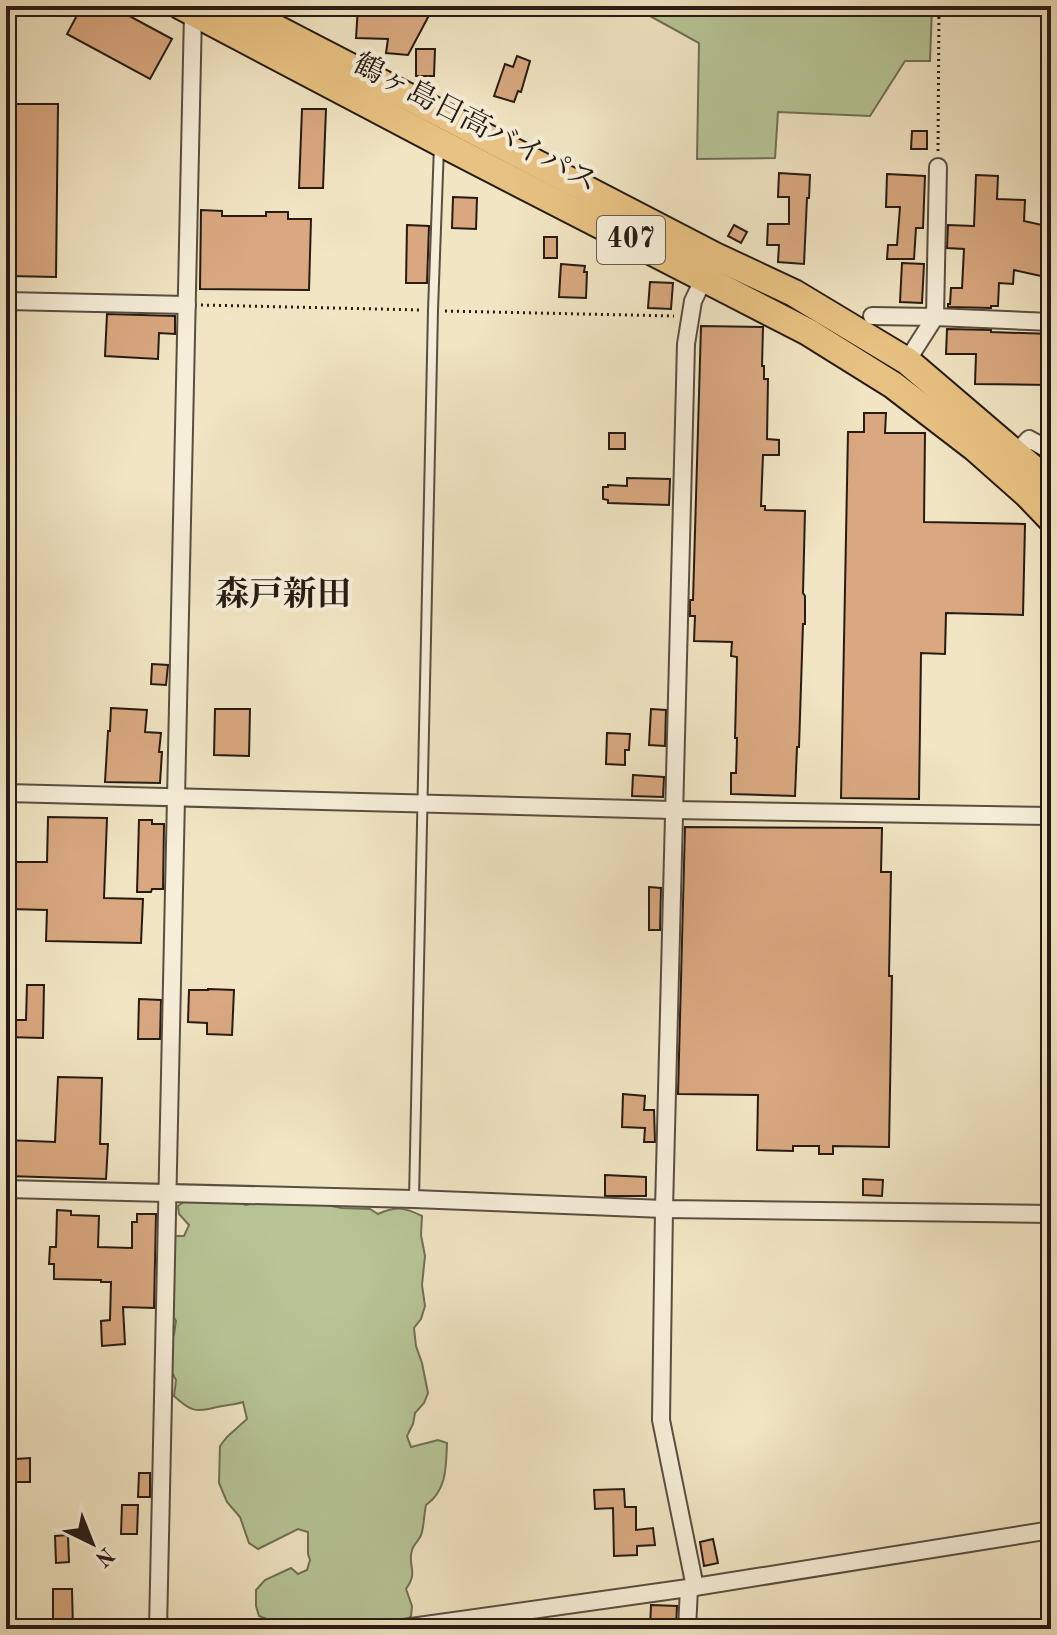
<svg xmlns="http://www.w3.org/2000/svg" width="1057" height="1635" font-family="'Old Standard TT','Noto Serif JP',serif">
  <rect width="100%" height="100%" fill="#f1e5c3"/>
  <filter id="stains"><feTurbulence type="fractalNoise" baseFrequency=".0025" numOctaves="4"/><feColorMatrix values="0 0 0 0 .2 0 0 0 0 .09 0 0 0 0 .02 0 0 0 .5 -.17"/></filter>
  <radialGradient id="worn" r=".72"><stop offset=".6" stop-color="#630" stop-opacity="0"/><stop offset="1" stop-color="#630" stop-opacity=".3"/></radialGradient>
  <!-- green -->
  <g fill="#b7c596" stroke="#6f7055" stroke-width="2">
    <polygon points="632,6 932,6 930,61 905,61 870,116 778,112 775,158 697,159 699,43"/>
    <path d="M185,1201L237,1202L246,1205L257,1202L321,1204L342,1208L370,1209L378,1214C396,1206 404,1207 422,1216L421,1235L425,1256L422,1285L425,1306L421,1319L414,1328L416,1346L422,1363L428,1393L424,1403L415,1413L413,1424L407,1436L411,1447L438,1440L447,1443C446,1467 447,1490 426,1505C424,1514 424,1524 422,1532C421,1539 414,1543 412,1550C407,1566 419,1571 406,1589L412,1606L411,1616L402,1624L380,1628L274,1629L269,1620L259,1616L256,1606V1590L265,1580L291,1568L298,1574L307,1570L310,1560L308,1554V1532L298,1529L258,1549L249,1543L240,1517L227,1502L219,1483L220,1446L227,1437L247,1419L243,1402C234,1405 226,1405 217,1407C196,1413 190,1411 174,1396L176,1380L168,1365L170,1342L174,1334L176,1321L169,1310V1258L175,1236H184L189,1225L179,1214L178,1206Z"/>
  </g>
  <!-- building -->
  <g fill="#d9a880" stroke="#271b14" stroke-width="2">
    <polygon points="82,6 111,6 172,39 150,79 67,34"/>
    <polygon points="358,6 434,6 408,55 386,53 388,39 356,38"/>
    <polygon points="416,49 435,49 434,76 416,76"/>
    <polygon points="517,56 530,61 521,92 518,91 514,102 494,96 505,64 513,67"/>
    <polygon points="11,104 58,104 56,277 9,276"/>
    <polygon points="302,109 326,109 323,188 299,188"/>
    <polygon points="912,131 927,131 927,149 911,149"/>
    <polygon points="779,173 810,175 809,198 807,198 804,264 778,262 779,245 767,245 768,224 789,224 789,197 778,197"/>
    <polygon points="887,174 925,176 923,228 916,228 914,259 887,259 888,245 897,245 900,207 886,207"/>
    <polygon points="976,175 998,176 997,199 1025,200 1024,221 1051,227 1051,273 1042,271 1041,276 1014,270 1013,284 999,283 998,306 991,306 991,308 948,307 948,304 950,304 951,288 962,288 964,249 947,248 948,225 974,226"/>
    <polygon points="453,197 477,198 476,229 452,228"/>
    <polygon points="201,210 222,211 222,216 266,216 266,212 288,212 288,219 311,219 309,290 200,289"/>
    <polygon points="407,225 429,226 427,283 406,283"/>
    <polygon points="734,225 747,232 741,243 728,236"/>
    <rect x="544" y="237" width="13" height="21"/>
    <polygon points="902,263 924,264 922,303 900,302"/>
    <polygon points="561,264 585,266 584,272 587,272 586,298 559,297"/>
    <polygon points="650,282 673,283 671,309 648,308"/>
    <polygon points="107,314 175,316 175,334 159,333 158,359 105,356"/>
    <polygon points="701,326 763,327 762,366 764,366 764,379 768,379 767,439 779,440 779,455 763,455 761,506 765,506 765,510 805,511 803,593 805,596 805,624 803,624 799,747 797,747 795,796 731,794 731,773 736,773 737,738 735,738 737,657 731,656 732,642 694,641 695,616 690,616 690,600 693,600"/>
    <polygon points="947,329 991,330 991,332 1051,334 1051,385 975,384 976,354 946,354"/>
    <polygon points="864,413 886,413 885,433 925,433 924,522 1025,524 1023,615 946,613 945,654 921,653 919,799 841,798 848,432 864,432"/>
    <rect x="609" y="433" width="16" height="16"/>
    <polygon points="627,478 670,479 669,505 608,503 608,500 603,499 603,487 608,487 608,485 627,486"/>
    <polygon points="152,664 168,665 166,685 151,684"/>
    <polygon points="111,708 147,710 145,732 161,733 159,752 162,752 160,783 105,782 108,731 110,731"/>
    <polygon points="215,709 250,709 249,756 214,755"/>
    <polygon points="651,709 666,710 665,746 649,745"/>
    <polygon points="607,733 630,734 629,750 625,750 625,765 606,764"/>
    <polygon points="633,775 664,777 663,797 632,796"/>
    <polygon points="48,817 107,818 104,898 143,899 141,943 46,941 47,910 9,909 10,862 47,862"/>
    <polygon points="139,820 152,820 152,824 164,824 163,889 152,889 151,892 137,892"/>
    <polygon points="685,827 882,828 881,872 891,872 889,976 892,976 889,1147 833,1146 833,1154 819,1154 819,1146 793,1146 793,1151 757,1150 758,1095 678,1094"/>
    <polygon points="649,887 661,888 660,930 649,930"/>
    <polygon points="27,985 44,985 43,1038 6,1037 6,1020 26,1020"/>
    <polygon points="208,989 234,990 232,1035 207,1034 207,1023 188,1022 189,990 208,990"/>
    <polygon points="139,999 161,1000 160,1039 138,1039"/>
    <polygon points="58,1077 102,1078 100,1144 108,1144 106,1179 6,1176 6,1140 55,1142"/>
    <polygon points="623,1094 645,1096 644,1110 654,1110 655,1142 644,1142 645,1128 622,1127"/>
    <polygon points="605,1175 646,1177 646,1196 605,1196"/>
    <polygon points="863,1179 883,1180 882,1196 863,1195"/>
    <polygon points="57,1210 71,1211 71,1215 99,1216 98,1247 132,1248 132,1222 137,1222 137,1214 156,1214 154,1308 123,1307 125,1344 102,1346 101,1321 110,1320 111,1282 101,1282 101,1280 54,1279 54,1264 49,1264 50,1247 56,1247"/>
    <polygon points="30,1458 30,1482 16,1482 16,1459"/>
    <polygon points="139,1473 150,1473 150,1497 138,1497"/>
    <polygon points="624,1489 625,1507 636,1507 636,1530 653,1528 655,1545 637,1546 637,1555 614,1556 613,1508 595,1509 594,1490"/>
    <polygon points="122,1505 138,1505 137,1534 121,1534"/>
    <polygon points="68,1535 69,1562 56,1563 55,1536"/>
    <polygon points="713,1539 718,1563 704,1566 700,1542"/>
    <polygon points="53,1589 72,1589 73,1629 53,1629"/>
    <polygon points="651,1605 677,1606 676,1629 650,1629"/>
  </g>
  <g fill="none" stroke-linecap="round" stroke-linejoin="round">
    <defs>
      <polyline id="service" points="414,1199 433,310 439,146"/>
      <g id="minor">
        <polyline points="6,301 187,305"/>
        <polyline points="872,316 935,317 938,167"/>
        <polyline points="907,361 935,317 1051,322"/>
        <polyline points="1016,453 1029,439 1051,451"/>
        <polyline points="6,793 673,810 1051,816"/>
        <polyline points="6,1189 414,1199 664,1209 1051,1214"/>
        <polyline points="695,1587 661,1420 664,1209 686,344 693,301 707,272"/>
        <polyline points="158,1629 193,13"/>
        <polyline points="397,1629 695,1587 1051,1530"/>
        <polyline points="687,1629 689,1588"/>
      </g>
      <g id="trunk">
        <polyline points="181,6 439,142 808,332 893,385 975,448 1027,494 1051,519"/>
        <polyline points="233,6 715,256 794,293 907,361 1051,484"/>
      </g>
    </defs>
    <!-- service casing -->
    <use href="#service" stroke="#5a4e40" stroke-width="12"/>
    <!-- minor casing -->
    <use href="#minor" stroke="#5a4e40" stroke-width="20"/>
    <!-- trunk casing -->
    <use href="#trunk" stroke="#271b14" stroke-width="30"/>
    <!-- path -->
    <g stroke="#271b14" stroke-width="3" stroke-dasharray="2 4" stroke-linecap="butt">
      <polyline points="938,151 939,6"/>
      <polyline points="201,305 422,310"/>
      <polyline points="445,311 674,316"/>
    </g>
    <!-- service -->
    <use href="#service" stroke="#f6eed8" stroke-width="8"/>
    <!-- minor -->
    <use href="#minor" stroke="#f6eed8" stroke-width="16"/>
    <!-- trunk -->
    <use href="#trunk" stroke="#e8c282" stroke-width="26"/>
  </g>
  <g text-anchor="middle" dominant-baseline="central" stroke-width="8" stroke-linejoin="round" paint-order="stroke">
    <!-- shield labels -->
    <rect fill="#f6eed8" stroke="#655a4f" stroke-width="2" x="597" y="216" width="68" height="48" rx="6"/>
    <g font-size="28" font-weight="bold" fill="#271b14">
      <text x="631" y="240">407</text>
    </g>
    <!-- street labels -->
    <g font-size="30" fill="#271b14" stroke="#f6eed8">
      <text transform="translate(475 124) rotate(27)">鶴ヶ島日高バイパス</text>
    </g>
    <!-- quarter labels -->
    <g font-size="34" font-weight="bold" fill="#271b14" stroke="#f6eed8">
      <text x="283" y="596">森戸新田</text>
    </g>
  </g>
  <!-- margin -->
  <rect width="1057" height="1635" fill="none" stroke="#f1e5c3" stroke-width="32"/>
  <rect x="8" y="8" width="1041" height="1619" fill="none" stroke="#271b14" stroke-width="4"/>
  <rect x="16" y="16" width="1025" height="1603" fill="none" stroke="#271b14" stroke-width="2"/>
  <!-- north arrow -->
  <g transform="translate(92 1543) rotate(137)" stroke="#f6eed8" stroke-width="6" paint-order="stroke">
  <path d="M0-6L14 30L0 20L-14 30Z" fill="#271b14"/>
  <text y="-12" font-size="22" font-weight="bold" text-anchor="middle" fill="#271b14">N</text>
  </g>
  <rect width="100%" height="100%" filter="url(#stains)"/>
  <rect width="100%" height="100%" fill="url(#worn)"/>
</svg>
